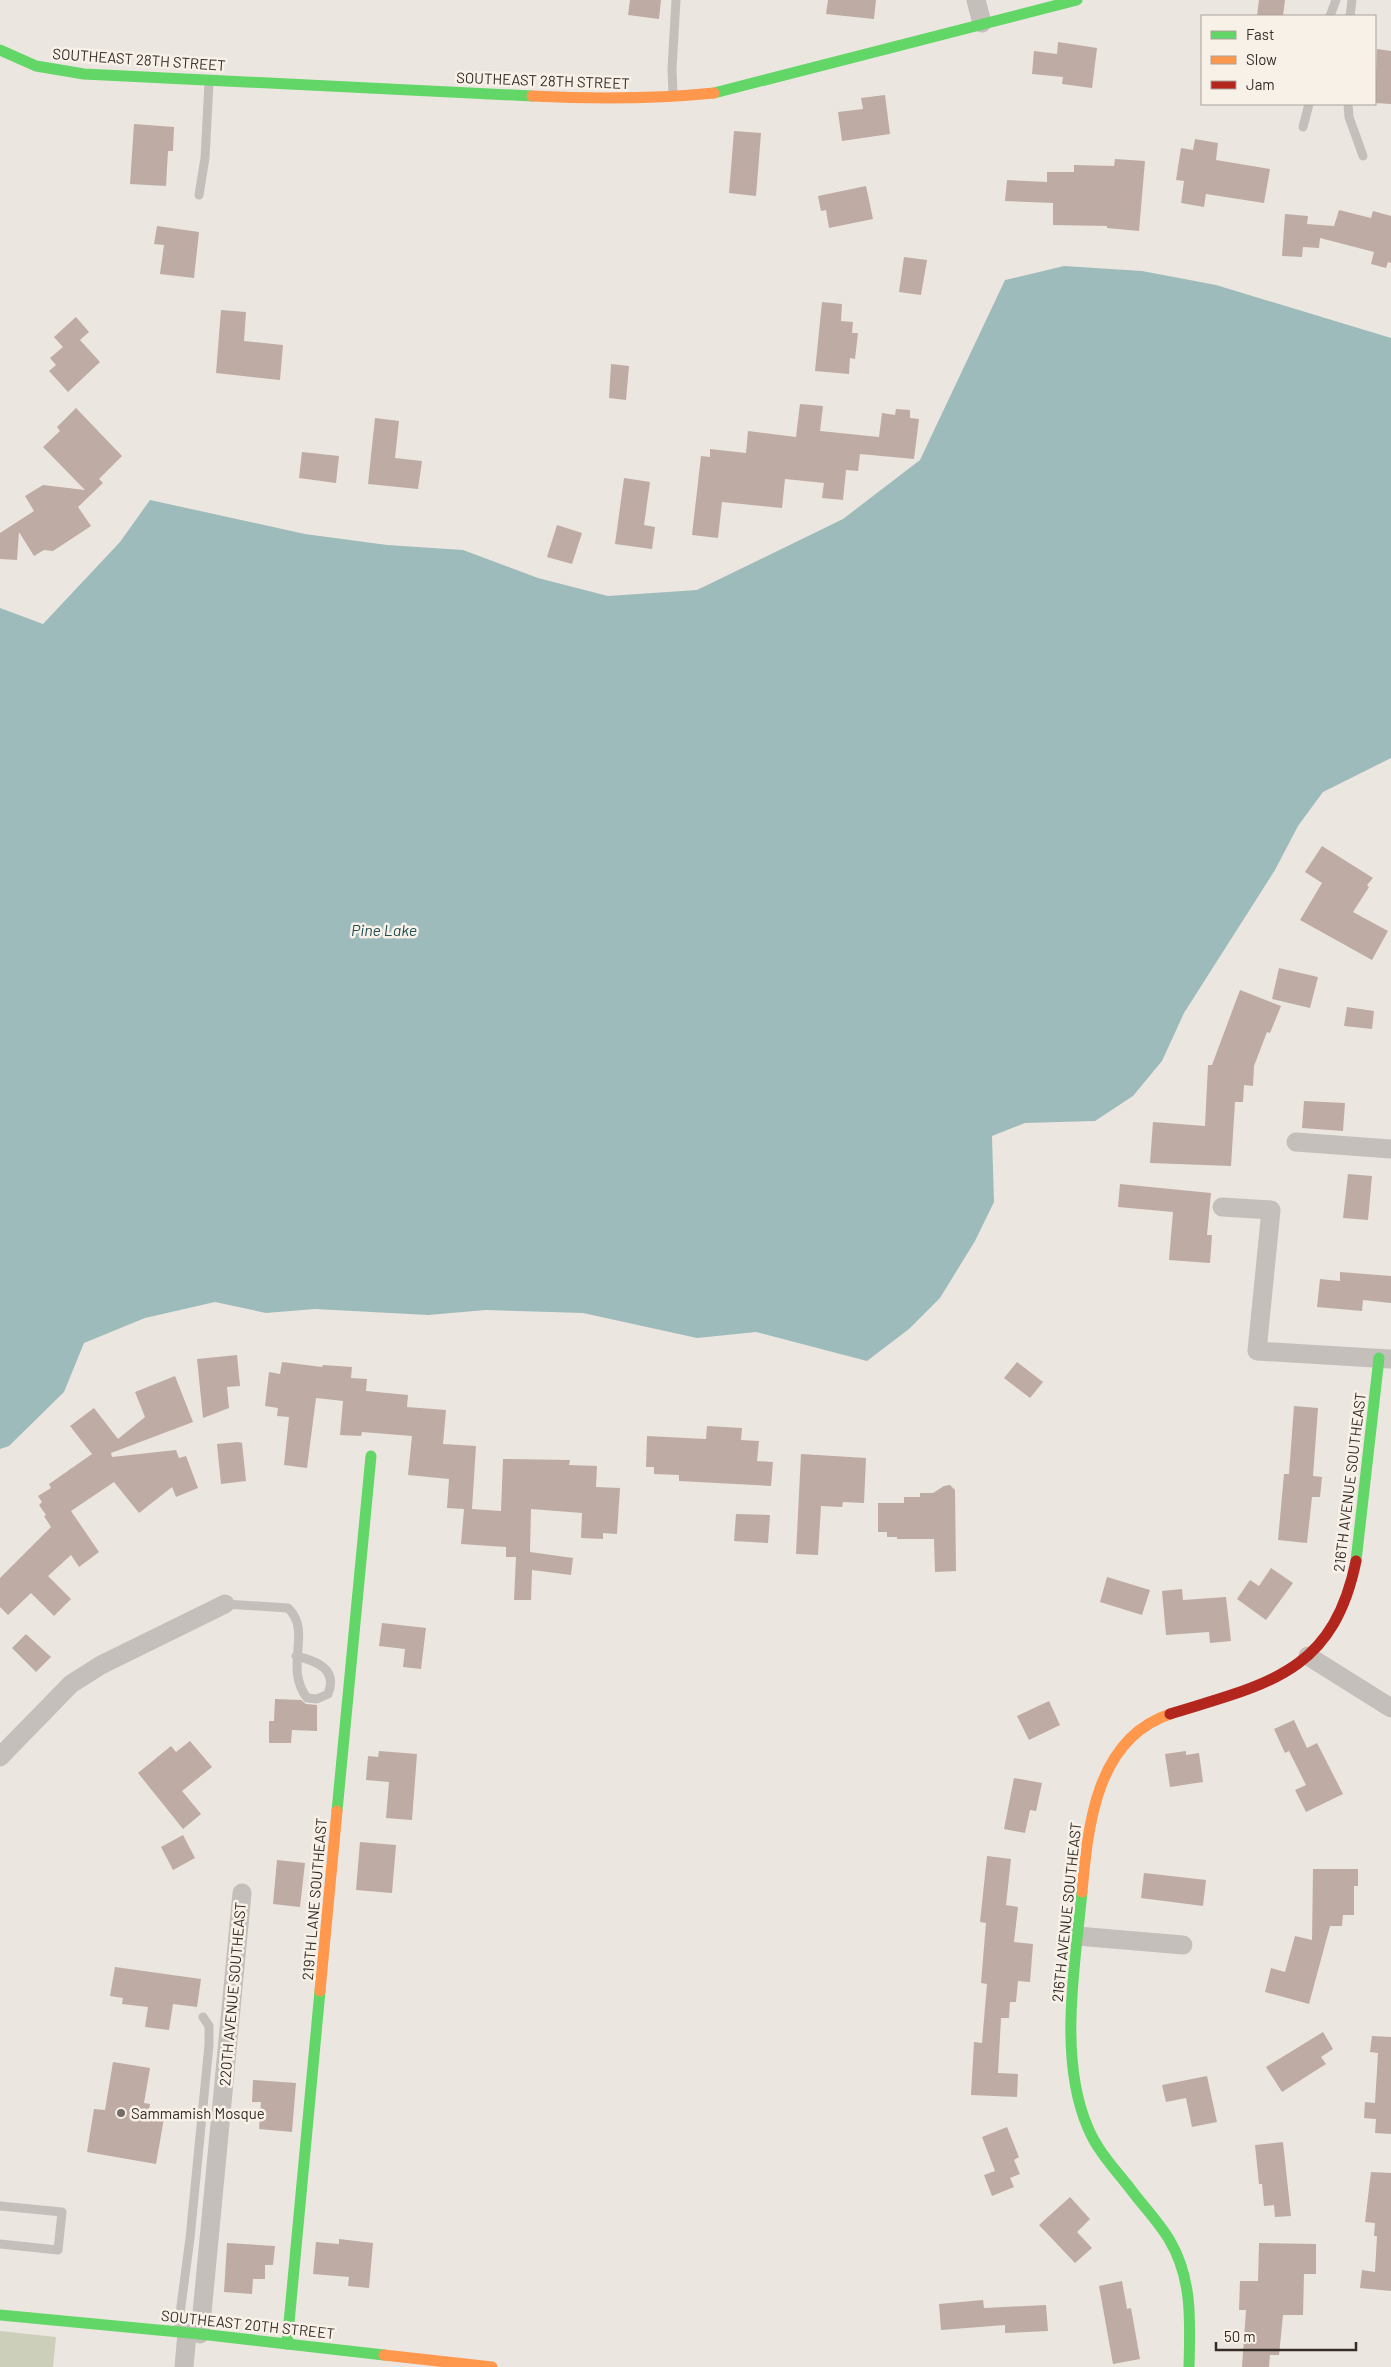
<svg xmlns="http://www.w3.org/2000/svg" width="1391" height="2367" font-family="Barlow,sans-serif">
  <rect width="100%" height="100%" fill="#ece6e0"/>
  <!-- green -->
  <polygon fill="#ccd0bb" points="0,2331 56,2337 53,2367 0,2367"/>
  <!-- water -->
  <polygon fill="#9ebbbb" points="1064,266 1142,271 1216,285 1391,338 1391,758 1323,792 1298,826 1275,870 1184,1013 1162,1061 1133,1096 1095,1121 1025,1123 992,1136 994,1202 975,1241 940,1298 909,1329 867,1361 756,1332 697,1338 583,1313 486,1310 428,1315 315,1309 266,1313 215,1302 145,1318 84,1343 64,1392 9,1446 0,1449 0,608 43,624 120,542 150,500 305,534 387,545 463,550 538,578 608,596 697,590 843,519 920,460 1005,280"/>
  <!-- building -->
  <g fill="#beaca4">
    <polygon points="630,0 661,0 659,19 628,15"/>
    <polygon points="828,0 876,0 874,19 826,14"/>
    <polygon points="1259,0 1285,0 1283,16 1257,16"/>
    <polygon points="1058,42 1097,48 1092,88 1062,84 1063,77 1032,74 1034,51 1057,54"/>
    <polygon points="1377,49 1391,51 1391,104 1375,103"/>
    <polygon points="885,95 890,134 842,141 838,112 863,109 861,98"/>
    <polygon points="134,124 174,127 173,151 168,151 166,186 130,184"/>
    <polygon points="734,131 761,133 756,196 729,193"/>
    <polygon points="1195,139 1218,143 1216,160 1270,169 1264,203 1206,194 1204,207 1181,203 1184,181 1176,180 1181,148 1193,150"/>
    <polygon points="1115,159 1145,161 1139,231 1107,228 1107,226 1053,225 1053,203 1005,201 1007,180 1047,182 1047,172 1074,172 1074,165 1114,166"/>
    <polygon points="866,186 873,219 829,228 826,210 821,211 818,196"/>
    <polygon points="1339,210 1371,218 1373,211 1391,216 1391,263 1388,262 1386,268 1371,264 1374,252 1320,238 1319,248 1303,247 1302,257 1282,256 1285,214 1308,216 1307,224 1334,226"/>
    <polygon points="157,226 199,232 194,278 160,274 164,245 154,244"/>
    <polygon points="904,257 927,260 921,295 899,292"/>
    <polygon points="822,302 842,304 841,321 853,322 852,333 858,333 855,359 850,358 849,374 815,371"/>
    <polygon points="221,310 246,312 244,341 283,345 280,380 216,373"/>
    <polygon points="76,317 89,332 80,340 100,362 68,392 49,371 56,365 50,358 63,347 54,337"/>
    <polygon points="611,364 629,366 626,400 609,398"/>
    <polygon points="800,404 823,406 820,431 879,437 882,413 895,415 896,409 910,410 910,418 919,419 914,459 860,454 858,471 846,470 843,500 822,498 824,483 785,479 782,508 722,502 718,538 692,535 701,456 710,457 710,449 746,453 748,431 796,437"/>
    <polygon points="76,408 122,456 99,479 103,483 78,507 91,526 53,551 44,550 34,556 19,532 17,560 0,559 0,533 34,511 25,496 43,485 85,490 43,447 60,431 57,427"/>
    <polygon points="375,418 399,421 395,458 422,461 418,489 368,484"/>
    <polygon points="302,452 339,456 336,483 299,478"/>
    <polygon points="624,478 650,482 644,525 655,527 652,549 615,544"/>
    <polygon points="557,525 582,533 572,564 547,557"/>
    <polygon points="1322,846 1373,878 1367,885 1369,887 1353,912 1388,931 1372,960 1300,920 1322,883 1305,872"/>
    <polygon points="1279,968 1318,977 1310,1008 1272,999"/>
    <polygon points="1240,990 1281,1006 1270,1033 1267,1032 1254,1066 1253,1086 1244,1085 1243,1102 1235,1102 1231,1166 1150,1163 1153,1122 1205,1126 1208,1065 1212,1065"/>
    <polygon points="1347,1007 1374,1011 1372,1029 1344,1026"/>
    <polygon points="1304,1101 1345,1103 1343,1131 1302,1128"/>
    <polygon points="1348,1174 1372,1176 1368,1220 1343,1218"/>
    <polygon points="1120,1184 1211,1193 1207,1235 1212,1235 1210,1263 1169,1260 1173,1212 1118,1207"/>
    <polygon points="1340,1272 1391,1276 1391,1303 1363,1300 1362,1311 1317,1307 1320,1279 1340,1281"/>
    <polygon points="237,1355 240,1386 227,1387 229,1408 203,1418 197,1359"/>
    <polygon points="282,1362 322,1367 323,1365 352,1367 351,1378 367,1379 366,1391 408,1395 407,1407 446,1410 443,1444 476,1446 472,1509 501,1511 503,1459 570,1460 569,1465 597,1466 596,1487 620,1488 617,1534 603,1533 603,1539 581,1538 582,1513 531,1509 530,1552 573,1558 571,1575 532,1570 531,1600 514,1600 516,1557 506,1557 506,1547 461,1544 464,1509 447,1508 449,1479 408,1475 412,1436 362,1432 361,1436 340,1435 343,1401 316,1398 307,1468 284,1465 289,1417 277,1416 278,1408 265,1406 269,1372 280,1374"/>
    <polygon points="1017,1362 1043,1382 1030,1398 1004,1378"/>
    <polygon points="175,1376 193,1422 111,1453 112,1457 176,1450 179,1458 186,1456 198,1488 176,1497 172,1487 139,1513 114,1482 71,1511 99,1552 79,1567 71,1555 48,1576 71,1599 54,1616 31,1593 8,1615 0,1607 0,1578 51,1527 44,1516 46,1515 39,1505 42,1502 38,1496 51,1488 49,1484 92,1454 70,1426 94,1408 118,1439 145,1417 135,1392"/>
    <polygon points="1294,1406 1318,1408 1313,1476 1322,1477 1320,1497 1312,1497 1307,1543 1278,1540 1284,1474 1289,1474"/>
    <polygon points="707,1426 742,1428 741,1440 759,1441 757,1461 773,1462 771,1486 679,1481 679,1475 654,1474 654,1467 646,1467 647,1436 706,1439"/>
    <polygon points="238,1442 242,1443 246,1481 221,1484 217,1444"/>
    <polygon points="801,1454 866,1458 864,1503 843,1502 842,1507 821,1506 818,1555 796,1554"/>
    <polygon points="950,1485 955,1490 956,1571 935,1572 934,1539 897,1539 897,1537 887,1537 887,1532 878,1532 878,1503 904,1503 904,1497 920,1497 920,1493 933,1493 944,1486"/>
    <polygon points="736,1514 770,1515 768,1543 734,1541"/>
    <polygon points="1271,1568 1293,1583 1266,1620 1237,1599 1250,1580 1259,1586"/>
    <polygon points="1107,1577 1150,1590 1142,1615 1100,1602"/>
    <polygon points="1182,1589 1183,1600 1226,1597 1231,1641 1210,1643 1209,1632 1166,1635 1162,1591"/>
    <polygon points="382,1623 426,1628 421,1669 403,1667 405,1649 379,1646"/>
    <polygon points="26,1634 51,1657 36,1672 12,1648"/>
    <polygon points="275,1699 301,1700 306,1704 317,1705 317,1731 292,1730 291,1743 269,1743 269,1721 274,1721"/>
    <polygon points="1049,1701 1060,1725 1029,1740 1017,1716"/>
    <polygon points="1294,1720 1307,1748 1317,1743 1343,1794 1306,1812 1295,1790 1306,1785 1289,1751 1285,1753 1274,1729"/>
    <polygon points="190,1741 212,1767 182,1791 201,1814 183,1829 138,1773 171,1746 176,1752"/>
    <polygon points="379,1751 417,1754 412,1820 386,1818 389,1782 366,1780 368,1756 378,1757"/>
    <polygon points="1186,1751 1186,1755 1199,1753 1203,1782 1170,1787 1165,1754"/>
    <polygon points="1014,1778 1042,1783 1036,1811 1030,1810 1025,1833 1004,1829"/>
    <polygon points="183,1835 195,1858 173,1870 161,1847"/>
    <polygon points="360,1842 396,1845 392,1893 356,1890"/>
    <polygon points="987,1856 1011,1859 1006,1905 1018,1907 1014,1942 1033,1944 1030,1982 1018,1981 1016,2002 1010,2002 1009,2018 1001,2018 998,2073 1018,2074 1017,2097 971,2095 974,2042 982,2043 987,1984 981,1983 986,1923 980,1922"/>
    <polygon points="277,1860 305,1863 300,1907 273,1904"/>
    <polygon points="1313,1869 1358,1869 1358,1886 1354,1886 1354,1915 1343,1915 1342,1926 1330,1926 1309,2004 1265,1992 1271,1968 1285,1972 1295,1936 1312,1940"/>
    <polygon points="1144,1873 1206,1880 1203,1906 1141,1898"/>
    <polygon points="115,1967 201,1979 197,2007 173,2004 169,2030 145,2027 148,2007 122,2004 123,1998 110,1996"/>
    <polygon points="1323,2032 1333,2049 1321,2057 1326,2064 1282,2092 1266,2067"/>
    <polygon points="1372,2036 1391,2037 1391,2134 1375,2133 1376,2119 1364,2118 1365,2102 1375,2103 1378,2053 1370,2052"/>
    <polygon points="113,2062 150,2068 144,2103 150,2104 148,2116 164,2118 156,2164 87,2152 94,2109 105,2110"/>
    <polygon points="1207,2076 1217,2122 1192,2127 1186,2098 1166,2102 1162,2085"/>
    <polygon points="253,2080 296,2083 292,2132 259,2129 261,2102 252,2102"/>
    <polygon points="1007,2127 1019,2157 1014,2160 1020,2174 1010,2178 1014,2187 992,2196 984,2175 995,2171 982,2137"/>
    <polygon points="1283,2142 1291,2216 1275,2217 1274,2205 1264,2206 1262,2184 1259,2184 1255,2145"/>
    <polygon points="1371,2172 1391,2173 1391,2291 1360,2288 1362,2270 1375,2272 1377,2236 1374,2236 1375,2223 1365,2222"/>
    <polygon points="1070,2197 1090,2219 1077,2232 1092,2248 1075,2263 1039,2225"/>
    <polygon points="339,2239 373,2243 369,2288 348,2286 349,2277 313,2274 316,2242 339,2244"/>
    <polygon points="227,2243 275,2246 273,2265 265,2265 265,2279 253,2279 252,2294 224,2292"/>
    <polygon points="1259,2243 1316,2244 1316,2274 1304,2274 1303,2315 1283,2315 1279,2355 1270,2355 1269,2367 1242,2367 1246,2310 1239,2310 1240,2281 1258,2281"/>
    <polygon points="1122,2281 1127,2309 1131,2308 1140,2359 1113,2364 1099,2286"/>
    <polygon points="983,2300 984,2308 1046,2305 1048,2331 1005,2333 1005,2325 941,2330 939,2304"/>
  </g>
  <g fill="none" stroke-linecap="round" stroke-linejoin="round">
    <!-- lane -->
    <g stroke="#c4bfba" stroke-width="9">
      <polyline points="1330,16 1336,0"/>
      <polyline points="1350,16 1352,0"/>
      <polyline points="673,94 672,69 676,0"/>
      <polyline points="1348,104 1349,117 1363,156"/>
      <polyline points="1303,127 1309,104"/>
      <polyline points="199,195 205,158 209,83"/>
      <path d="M225,1604L288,1608C313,1632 283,1666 307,1698L317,1699L328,1694C338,1669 317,1661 296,1656"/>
      <polyline points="0,2206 62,2212 58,2250 0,2244"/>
      <polyline points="178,2329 190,2238 209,2045 209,2026 203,2017"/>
    </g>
    <!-- street -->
    <g stroke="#c4bfba" stroke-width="19">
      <polyline points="976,0 982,23"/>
      <polyline points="1296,1142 1391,1149"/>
      <polyline points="1222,1207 1271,1210 1257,1351 1390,1359"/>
      <polyline points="1308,1656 1391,1708"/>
      <polyline points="0,1757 71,1684 101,1665 225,1604"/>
      <polyline points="1077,1936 1183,1945"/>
      <polyline points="200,2334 242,1893"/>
      <polyline points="184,2367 187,2333"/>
    </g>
    <!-- fast -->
    <g stroke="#63d668" stroke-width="11">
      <polyline points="0,50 36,66 84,74 532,96"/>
      <polyline points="714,93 1077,0"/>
      <polyline points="1356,1561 1379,1358"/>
      <polyline points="337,1811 371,1456"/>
      <path d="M1082,1892C1075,1965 1058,2059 1088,2128C1097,2150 1114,2168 1129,2187C1142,2205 1159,2222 1170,2241C1193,2280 1190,2324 1189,2367"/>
      <polyline points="0,2315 200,2334 384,2355"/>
      <polyline points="287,2344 320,1991"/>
    </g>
    <!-- slow -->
    <g stroke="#ff974d" stroke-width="11">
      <path d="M532,96C593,99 654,99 714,93"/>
      <path d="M1082,1892C1088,1825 1096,1739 1170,1714"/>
      <polyline points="320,1991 337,1811"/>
      <polyline points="384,2355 492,2367"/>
    </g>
    <!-- jam -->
    <path stroke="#b3261e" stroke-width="11" d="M1170,1714C1266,1684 1333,1674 1356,1561"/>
  </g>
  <!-- markers -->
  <circle fill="#756d68" stroke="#f8f1e8" stroke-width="2" cx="121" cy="2113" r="5"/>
  <g text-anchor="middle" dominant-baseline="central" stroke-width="5" stroke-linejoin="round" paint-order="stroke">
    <!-- street labels -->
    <g font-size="15" fill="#352c28" stroke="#f8f1e8">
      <text transform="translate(139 59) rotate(4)">SOUTHEAST 28TH STREET</text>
      <text transform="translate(543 80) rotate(2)">SOUTHEAST 28TH STREET</text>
      <text transform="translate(1349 1482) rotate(-83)">216TH AVENUE SOUTHEAST</text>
      <text transform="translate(314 1899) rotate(-85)">219TH LANE SOUTHEAST</text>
      <text transform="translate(1066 1912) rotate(-84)">216TH AVENUE SOUTHEAST</text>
      <text transform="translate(232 1994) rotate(-85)">220TH AVENUE SOUTHEAST</text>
      <text transform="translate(248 2324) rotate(6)">SOUTHEAST 20TH STREET</text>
    </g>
    <!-- poi labels -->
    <g font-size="15" fill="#352c28" stroke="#f8f1e8" text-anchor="start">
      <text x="131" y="2113">Sammamish Mosque</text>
    </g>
    <!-- water labels -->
    <g font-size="16" font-style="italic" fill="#214f53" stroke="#f8f1e8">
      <text x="384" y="929">Pine Lake</text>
    </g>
  </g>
  <!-- legend -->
  <rect x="1201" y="15" width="175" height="90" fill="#f8f1e8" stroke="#aaa29b"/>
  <rect x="1211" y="31" width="25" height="8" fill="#63d668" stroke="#aaa29b"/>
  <text x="1246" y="40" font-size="15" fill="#352c28">Fast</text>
  <rect x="1211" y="56" width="25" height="8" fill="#ff974d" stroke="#aaa29b"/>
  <text x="1246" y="65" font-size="15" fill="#352c28">Slow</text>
  <rect x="1211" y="81" width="25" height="8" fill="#b3261e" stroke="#aaa29b"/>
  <text x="1246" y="90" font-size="15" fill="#352c28">Jam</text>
  <!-- scale -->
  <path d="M1216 2342v8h140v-8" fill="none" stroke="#352c28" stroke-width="2.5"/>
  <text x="1224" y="2342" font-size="15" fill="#352c28" stroke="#f8f1e8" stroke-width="4" paint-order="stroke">50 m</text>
</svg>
